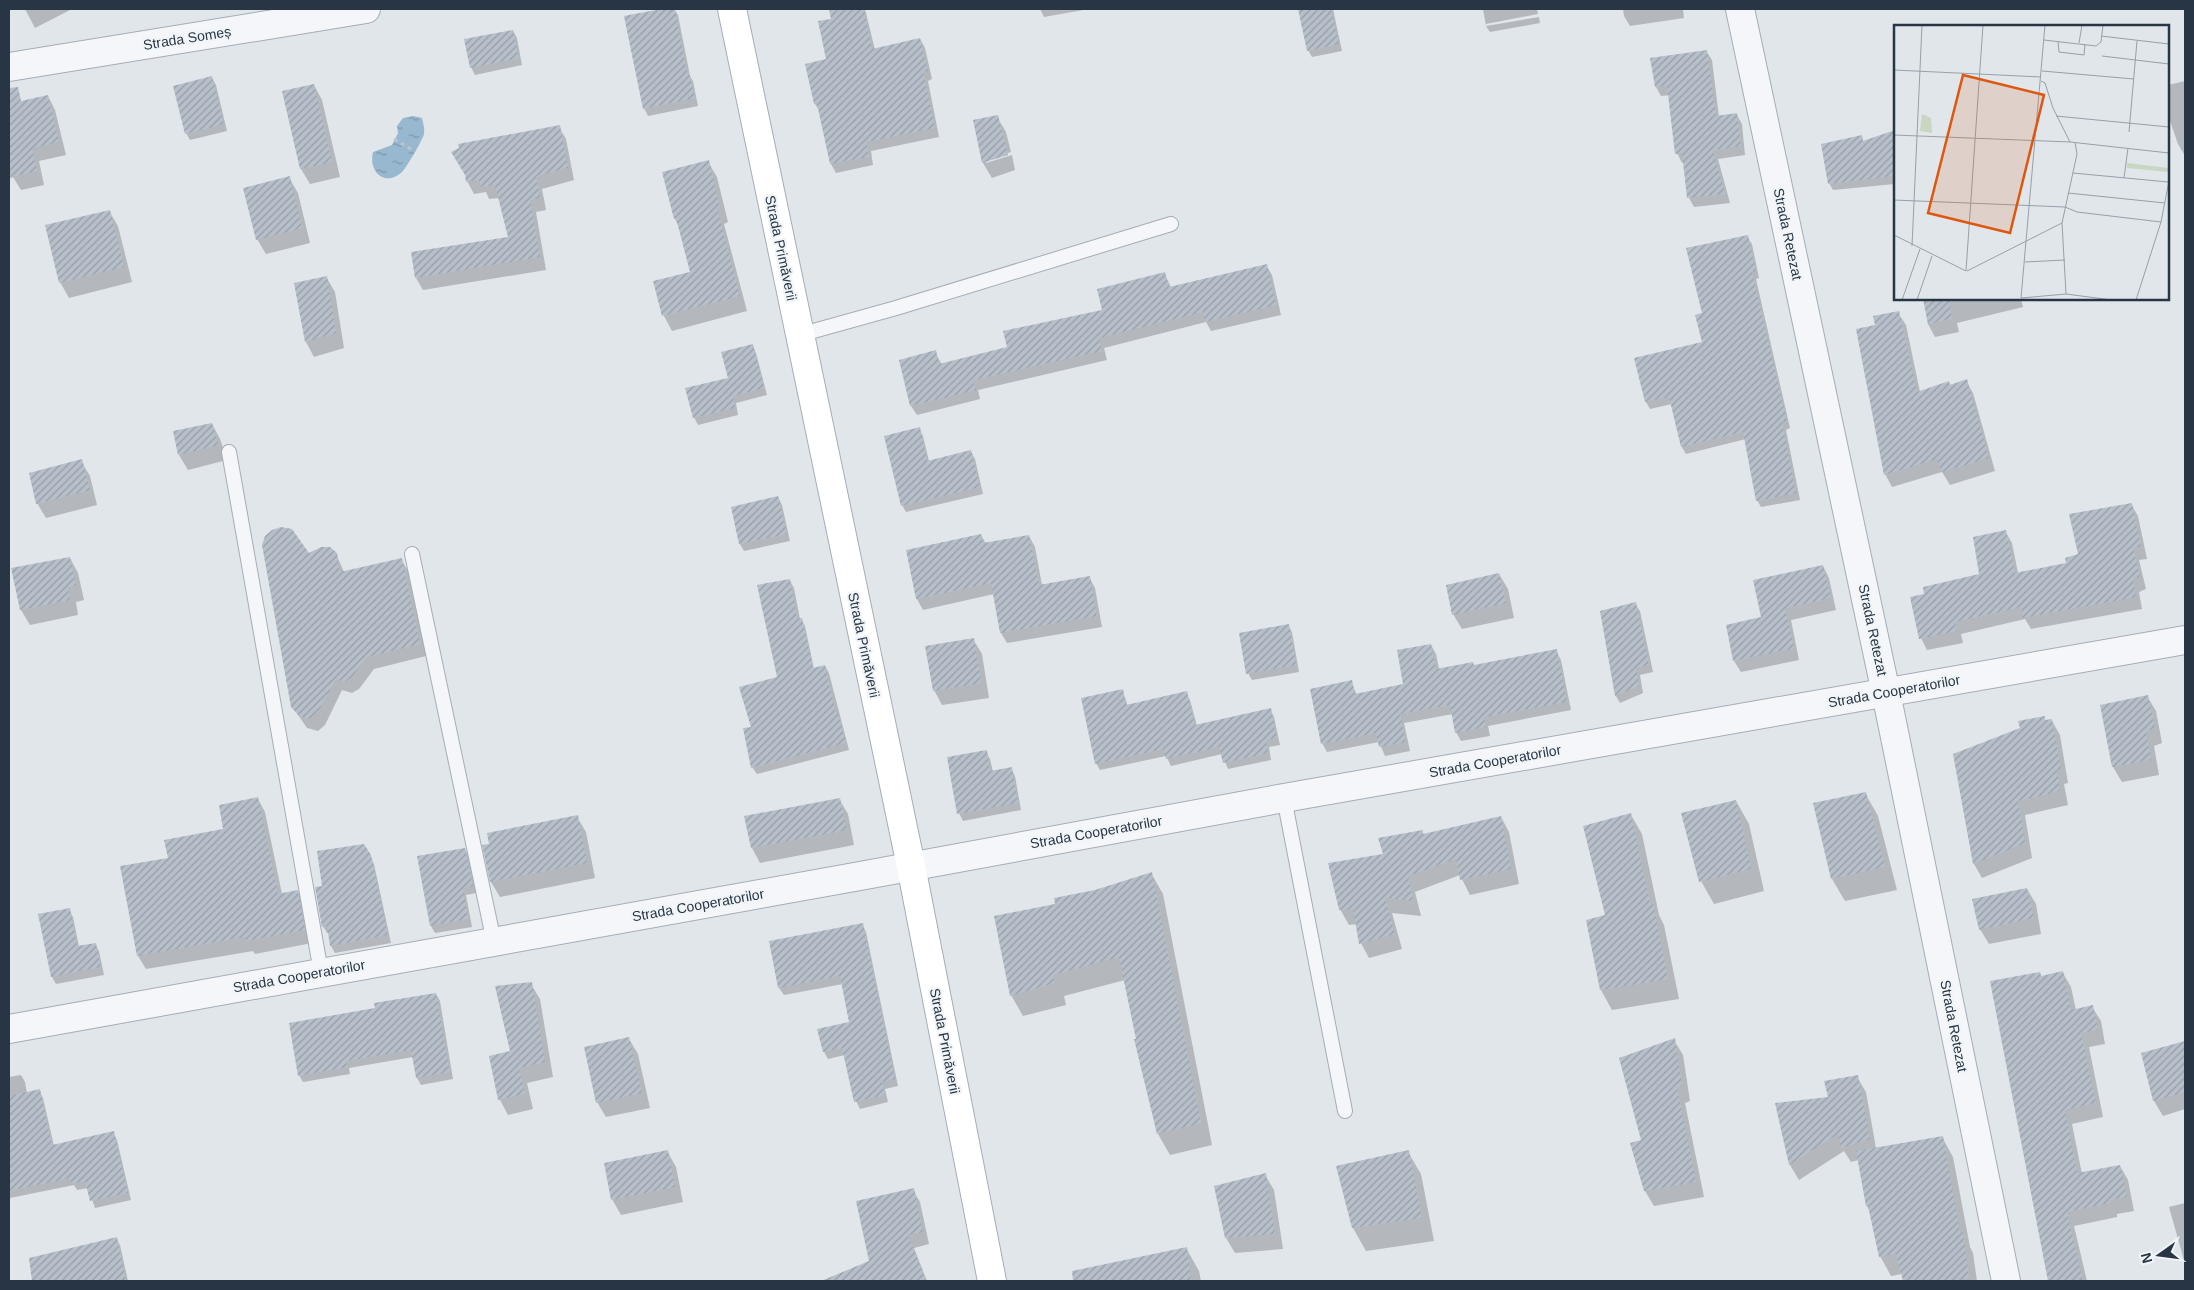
<svg xmlns="http://www.w3.org/2000/svg" width="2194" height="1290" font-family="Helvetica,sans-serif">
  <defs>
    <pattern id="water-ripples" width="26" height="14" patternUnits="userSpaceOnUse" patternTransform="scale(1.25)"><rect width="26" height="14" fill="#98b8cf"/><path d="M2 4q2-2 4 0t4 0M15 11q2-2 4 0t4 0" fill="none" stroke="#7c96aa"/></pattern>
    <pattern id="building-hatch" width="6" height="6" patternUnits="userSpaceOnUse" patternTransform="scale(1.25)"><rect width="6" height="6" fill="#b7c0ca"/><path d="M-1 1l2-2M0 6l6-6M5 7l2-2" fill="none" stroke="#959da6"/></pattern>
  </defs>
  <rect width="100%" height="100%" fill="#e1e6eb"/>
  <!-- water -->
  <path fill="url(#water-ripples)" d="M413,116L422,118C423,123 425,129 424,134C423,139 407,167 402,172C386,187 368,173 373,152L392,145L398,133L397,126L403,118Z"/>
  <!-- shadow -->
  <g fill="#0003">
    <polygon points="25,9 70,9 70,10 35,28"/>
    <polygon points="667,9 674,9 678,15 690,76 693,81 698,106 648,116 644,108 626,17"/>
    <polygon points="830,9 865,9 875,50 920,39 925,48 932,79 928,81 939,137 871,151 873,165 836,173 831,164 821,113 815,104 827,60 832,20"/>
    <polygon points="1040,9 1089,9 1044,17"/>
    <polygon points="1299,9 1333,9 1342,51 1312,57 1308,50"/>
    <polygon points="1483,9 1537,9 1538,14 1486,24 1486,26"/>
    <polygon points="1623,9 1683,9 1684,18 1630,26 1624,16"/>
    <polygon points="1539,17 1540,23 1490,32 1486,26"/>
    <polygon points="513,31 517,38 522,65 475,75 471,67"/>
    <polygon points="1706,51 1712,60 1719,117 1737,115 1742,124 1745,155 1718,159 1730,203 1694,207 1689,198 1684,162 1682,163 1677,153 1670,95 1661,96 1656,87 1652,59"/>
    <polygon points="212,78 216,85 227,131 190,140 186,133"/>
    <polygon points="2185,81 2185,156 2178,144 2168,115 2168,85"/>
    <polygon points="314,85 322,100 340,177 310,184 301,169 283,92"/>
    <polygon points="48,96 55,110 66,155 39,161 44,185 21,190 13,177 9,179 9,105"/>
    <polygon points="997,117 1006,132 1011,152 986,160 986,163 1012,155 1015,170 992,178 983,163 974,121"/>
    <polygon points="559,127 566,139 574,180 542,189 546,210 536,212 546,270 423,290 416,278 509,238 499,198 489,199 486,192 474,194 467,181"/>
    <polygon points="1895,132 1895,184 1833,190 1829,183 1861,137 1864,142"/>
    <polygon points="708,162 717,177 728,222 724,224 747,311 672,331 664,316 655,282 692,272 679,227 675,219"/>
    <polygon points="289,178 298,193 310,243 266,254 257,239"/>
    <polygon points="109,211 118,226 132,282 69,298 60,282"/>
    <polygon points="1747,237 1752,244 1759,278 1756,279 1790,428 1786,430 1800,500 1761,507 1757,500 1746,439 1686,454 1682,447 1672,404 1650,409 1646,402 1636,359 1703,343"/>
    <polygon points="1266,265 1272,275 1281,315 1211,331 1206,322 1104,348 1107,360 978,390 980,399 917,415 911,406 935,352 942,365 1008,348 1104,311 1164,273 1171,287"/>
    <polygon points="326,277 335,292 344,348 314,357 306,342 296,284"/>
    <polygon points="1924,299 2021,299 2023,307 1957,323 1959,332 1935,337 1928,324"/>
    <polygon points="1898,313 1906,325 1920,392 1966,381 1973,393 1995,471 1950,485 1942,472 1892,487 1885,474 1876,326"/>
    <polygon points="752,345 756,353 767,395 736,403 738,415 698,425 694,417 729,379"/>
    <polygon points="212,424 220,439 227,460 188,470 179,455"/>
    <polygon points="919,429 923,436 929,461 971,452 975,459 983,494 906,512 902,505"/>
    <polygon points="81,461 90,476 97,505 46,518 37,503"/>
    <polygon points="778,497 782,505 790,541 744,551 740,544"/>
    <polygon points="2131,504 2138,516 2147,559 2139,560 2146,589 2139,592 2142,609 2031,629 2025,619 1961,634 1963,643 1927,650 1921,638 1980,575 2005,531 2012,543 2018,573 2068,564 2080,555"/>
    <polygon points="981,535 986,544 1029,536 1035,547 1042,585 1089,577 1095,588 1102,627 1007,643 1001,633 994,594 923,610 917,599 907,551"/>
    <polygon points="336,554 344,572 401,559 408,571 426,656 374,669 359,689 352,693 342,690 325,725 318,731 307,728 292,706"/>
    <polygon points="70,558 78,573 84,600 76,602 78,615 30,625 21,610"/>
    <polygon points="1823,566 1829,578 1836,610 1791,620 1799,660 1741,672 1734,661 1762,618"/>
    <polygon points="1499,574 1508,589 1514,618 1462,629 1453,614"/>
    <polygon points="790,581 794,588 800,619 801,619 805,626 814,669 825,666 829,673 849,750 757,774 752,767 753,728 778,678"/>
    <polygon points="1635,604 1640,611 1653,672 1640,675 1643,693 1620,703 1616,696 1601,611"/>
    <polygon points="1288,625 1292,632 1299,672 1252,680 1248,673"/>
    <polygon points="973,639 982,654 989,698 942,705 934,690"/>
    <polygon points="1431,645 1436,654 1439,669 1474,666 1556,651 1561,660 1571,710 1488,726 1490,736 1461,741 1456,732 1453,714 1404,723 1410,751 1385,756 1379,742 1327,752 1322,743 1351,682 1357,695 1404,685"/>
    <polygon points="1122,690 1128,706 1186,693 1190,700 1197,726 1270,710 1274,717 1280,745 1269,747 1271,760 1228,769 1222,754 1171,766 1166,756 1100,770 1096,763"/>
    <polygon points="2147,696 2156,711 2162,743 2154,746 2159,775 2122,782 2113,767 2101,706"/>
    <polygon points="2044,717 2046,722 2052,721 2060,735 2068,783 2064,784 2068,805 2025,815 2032,858 1982,878 1974,864 1954,755 2021,729"/>
    <polygon points="986,752 990,759 993,772 1011,769 1015,776 1021,810 963,821 959,813"/>
    <polygon points="1865,793 1878,816 1897,890 1845,901 1832,879"/>
    <polygon points="258,799 265,812 282,894 297,891 305,905 312,943 255,954 253,951 146,969 138,956 169,859 225,830"/>
    <polygon points="839,799 848,814 854,845 760,863 752,848 745,817"/>
    <polygon points="1736,801 1749,824 1764,891 1714,904 1701,881"/>
    <polygon points="1631,815 1642,834 1659,915 1664,925 1679,999 1612,1010 1601,990 1587,921 1607,916"/>
    <polygon points="577,817 586,832 595,878 500,897 491,882"/>
    <polygon points="1501,817 1509,832 1519,884 1470,895 1460,875 1415,892 1421,916 1392,913 1402,949 1369,958 1361,943 1357,924 1349,925 1340,909 1384,855 1422,831 1424,835"/>
    <polygon points="364,845 374,864 391,943 335,953 331,946 329,933 327,933 323,926 323,887"/>
    <polygon points="465,849 469,857 476,893 466,895 472,927 435,933 431,926 419,857"/>
    <polygon points="1151,873 1163,894 1212,1145 1170,1155 1158,1134 1136,1040 1137,1039 1125,980 1064,996 1066,1005 1023,1016 1011,995 1057,905"/>
    <polygon points="2027,889 2036,904 2041,934 1989,944 1980,929"/>
    <polygon points="69,910 73,917 79,947 95,944 99,951 104,975 56,984 52,977 39,915"/>
    <polygon points="862,924 866,932 898,1086 885,1089 888,1102 860,1109 856,1101 845,1055 828,1059 824,1052 850,1023 843,984 784,995 779,988 770,942"/>
    <polygon points="2039,973 2042,977 2063,973 2071,987 2076,1010 2092,1007 2101,1021 2105,1044 2089,1047 2103,1117 2072,1124 2082,1174 2120,1166 2128,1180 2134,1211 2117,1214 2117,1217 2074,1226 2087,1281 2050,1281 1991,982"/>
    <polygon points="531,984 540,999 553,1077 527,1083 533,1109 508,1115 500,1100"/>
    <polygon points="436,994 440,1001 453,1079 421,1085 417,1078 413,1057 349,1068 350,1074 303,1082 299,1075 377,1009"/>
    <polygon points="629,1039 638,1054 650,1108 606,1117 597,1102"/>
    <polygon points="1674,1040 1683,1055 1690,1101 1685,1103 1704,1197 1654,1206 1645,1191 1632,1144 1643,1141"/>
    <polygon points="2185,1043 2185,1109 2163,1116 2154,1101 2143,1054"/>
    <polygon points="21,1075 25,1082 27,1093 39,1090 43,1098 54,1146 113,1132 117,1140 131,1200 95,1208 88,1188 77,1190 74,1185 10,1198 9,1077"/>
    <polygon points="1857,1077 1866,1092 1876,1148 1942,1137 1953,1157 1970,1247 1973,1253 1977,1281 1904,1281 1902,1274 1891,1276 1880,1256 1870,1212 1867,1206 1859,1160 1851,1162 1844,1151 1799,1180 1790,1165 1776,1104 1830,1098"/>
    <polygon points="667,1151 676,1167 683,1202 621,1215 612,1199"/>
    <polygon points="1408,1152 1421,1174 1434,1241 1366,1251 1353,1228"/>
    <polygon points="1265,1175 1274,1190 1283,1249 1235,1253 1226,1238"/>
    <polygon points="913,1190 920,1202 929,1244 914,1248 927,1281 822,1281 870,1262"/>
    <polygon points="2185,1203 2185,1264 2169,1207"/>
    <polygon points="116,1238 120,1245 128,1281 34,1281 30,1259"/>
    <polygon points="1186,1248 1199,1271 1201,1281 1089,1281 1085,1270"/>
  </g>
  <!-- building -->
  <g fill="url(#building-hatch)">
    <polygon points="661,9 675,9 687,73 689,73 695,98 643,109 624,16"/>
    <polygon points="829,9 864,9 872,49 920,38 928,71 923,72 935,128 866,142 869,157 830,164 817,104 814,104 805,64 826,59 818,21 831,19"/>
    <polygon points="1298,9 1331,9 1339,44 1307,51"/>
    <polygon points="513,30 519,58 470,68 464,39"/>
    <polygon points="1707,50 1716,116 1737,113 1741,146 1713,150 1725,194 1687,198 1682,153 1675,154 1667,86 1655,87 1650,58"/>
    <polygon points="212,76 224,124 185,134 173,86"/>
    <polygon points="314,84 332,162 300,169 282,91"/>
    <polygon points="18,87 21,101 48,95 59,142 32,148 37,171 12,177 9,164 9,88"/>
    <polygon points="998,115 1008,155 982,163 973,120"/>
    <polygon points="560,125 568,168 536,176 540,198 530,200 540,257 415,278 411,252 508,237 495,185 481,187 479,180 466,182 465,175 451,152 459,148 458,144"/>
    <polygon points="1895,130 1895,176 1828,184 1821,144 1862,135 1863,141"/>
    <polygon points="709,160 720,207 717,208 740,296 662,316 653,281 690,272 676,218 674,219 662,172"/>
    <polygon points="290,176 302,228 256,240 243,188"/>
    <polygon points="110,210 124,267 59,283 45,225"/>
    <polygon points="1748,235 1756,271 1752,272 1787,421 1782,422 1796,493 1756,501 1743,432 1681,447 1669,397 1645,402 1634,358 1702,342 1695,315 1702,313 1686,248"/>
    <polygon points="1267,264 1276,305 1205,322 1203,312 1099,338 1102,351 973,380 976,390 910,406 899,360 936,350 939,364 1007,347 1003,331 1102,310 1097,289 1165,272 1169,287"/>
    <polygon points="327,276 336,333 305,342 294,283"/>
    <polygon points="1923,299 1949,299 1952,319 1928,324"/>
    <polygon points="1899,311 1917,392 1949,381 1950,385 1967,379 1989,458 1941,472 1937,459 1884,475 1856,329 1875,325 1873,316"/>
    <polygon points="753,344 764,388 733,396 735,408 693,418 685,388 728,378 721,352"/>
    <polygon points="212,423 219,445 178,455 173,431"/>
    <polygon points="920,427 927,461 971,450 980,487 901,506 884,436"/>
    <polygon points="82,459 90,490 36,504 29,473"/>
    <polygon points="778,496 787,534 739,544 731,507"/>
    <polygon points="2132,503 2141,547 2133,548 2140,577 2133,580 2136,597 2023,618 2021,607 1955,622 1957,631 1919,639 1910,597 1924,594 1923,587 1979,574 1973,537 2006,530 2015,573 2066,563 2065,558 2078,554 2069,514"/>
    <polygon points="281,527 292,529 309,553 321,547 330,547 337,553 340,572 402,558 420,644 367,657 352,677 345,682 336,679 318,712 310,719 299,716 291,707 262,545 265,536 272,530"/>
    <polygon points="981,534 983,543 1029,535 1039,585 1090,576 1097,616 1000,633 991,583 916,599 906,550"/>
    <polygon points="70,557 76,585 68,587 70,600 20,610 11,568"/>
    <polygon points="1823,565 1831,598 1785,608 1794,648 1733,661 1726,625 1761,617 1753,580"/>
    <polygon points="1499,573 1506,603 1452,615 1446,585"/>
    <polygon points="790,579 797,619 802,618 813,668 825,665 836,713 838,713 846,743 751,768 743,728 751,727 739,687 777,677 757,585"/>
    <polygon points="1636,602 1649,665 1636,668 1639,686 1615,696 1600,611"/>
    <polygon points="1289,624 1296,665 1246,674 1239,633"/>
    <polygon points="974,638 981,683 933,691 925,646"/>
    <polygon points="1431,644 1436,669 1473,662 1474,665 1557,649 1567,702 1484,717 1486,727 1455,733 1450,705 1400,714 1406,742 1379,747 1376,733 1321,744 1310,689 1352,680 1355,694 1403,684 1397,650"/>
    <polygon points="1123,689 1126,705 1187,691 1195,725 1271,708 1277,738 1266,740 1268,753 1223,763 1219,747 1166,759 1163,749 1095,764 1081,698"/>
    <polygon points="2148,695 2155,728 2146,731 2151,760 2112,767 2100,705"/>
    <polygon points="2045,716 2045,720 2052,719 2061,769 2057,770 2060,791 2018,801 2025,843 1973,864 1953,754 2020,728 2018,721"/>
    <polygon points="987,750 990,771 1012,767 1018,803 957,814 947,757"/>
    <polygon points="1866,792 1885,867 1831,879 1813,803"/>
    <polygon points="258,797 278,894 298,890 305,930 246,941 245,937 137,956 120,866 168,858 164,840 223,829 219,805"/>
    <polygon points="840,798 847,830 751,848 744,816"/>
    <polygon points="1736,800 1751,869 1699,882 1681,813"/>
    <polygon points="1631,813 1650,904 1653,903 1668,979 1600,990 1586,920 1605,915 1583,826"/>
    <polygon points="578,815 587,863 490,882 482,845 489,844 487,833"/>
    <polygon points="1501,816 1511,869 1460,880 1456,859 1408,876 1413,901 1385,898 1395,934 1359,944 1353,909 1339,910 1328,863 1383,854 1378,838 1423,830 1423,834"/>
    <polygon points="364,844 371,855 388,935 330,946 327,926 322,927 315,887 322,886 317,851"/>
    <polygon points="465,848 473,886 463,888 468,919 430,926 417,856"/>
    <polygon points="1152,872 1201,1123 1157,1134 1134,1039 1136,1039 1119,957 1053,975 1055,983 1010,996 994,916 1055,904 1054,898 1095,890"/>
    <polygon points="2027,888 2034,918 1979,930 1972,899"/>
    <polygon points="70,908 77,946 96,943 101,967 51,977 38,914"/>
    <polygon points="863,923 895,1079 882,1082 885,1095 854,1102 842,1048 823,1052 817,1029 849,1022 840,976 778,988 769,941"/>
    <polygon points="2063,971 2071,1010 2093,1005 2098,1030 2081,1033 2096,1103 2065,1110 2077,1173 2120,1165 2127,1197 2110,1200 2110,1203 2067,1212 2083,1281 2048,1281 1990,981 2040,972 2041,976"/>
    <polygon points="532,982 545,1062 519,1068 525,1094 498,1100 489,1056 510,1051 495,986"/>
    <polygon points="436,993 450,1072 416,1078 411,1050 346,1061 347,1067 298,1076 289,1023 375,1008 374,1003"/>
    <polygon points="629,1037 642,1093 596,1103 584,1047"/>
    <polygon points="1675,1038 1682,1086 1677,1088 1696,1182 1644,1191 1630,1143 1641,1140 1619,1058"/>
    <polygon points="2185,1041 2185,1092 2153,1101 2141,1053"/>
    <polygon points="1858,1075 1870,1139 1841,1148 1838,1134 1789,1165 1775,1103 1828,1097 1824,1081"/>
    <polygon points="40,1089 52,1145 114,1131 128,1193 90,1201 85,1181 72,1184 70,1178 9,1191 9,1096"/>
    <polygon points="1943,1136 1960,1233 1963,1232 1969,1278 1954,1281 1903,1281 1896,1254 1879,1257 1868,1206 1866,1206 1856,1151"/>
    <polygon points="668,1150 675,1187 611,1200 604,1163"/>
    <polygon points="1409,1150 1422,1218 1352,1228 1336,1166"/>
    <polygon points="1266,1173 1275,1234 1225,1238 1214,1186"/>
    <polygon points="914,1188 923,1232 908,1235 926,1281 821,1281 869,1261 856,1201"/>
    <polygon points="117,1237 126,1281 32,1281 29,1258"/>
    <polygon points="1187,1247 1191,1281 1073,1281 1072,1271"/>
  </g>
  <g fill="none" stroke-linecap="round" stroke-linejoin="round">
    <defs>
      <g id="lane">
        <polyline points="799,335 896,308 1171,224"/>
        <polyline points="229,452 321,972"/>
        <polyline points="412,554 494,942"/>
        <polyline points="1284,798 1345,1111"/>
      </g>
      <g id="street">
        <polyline points="1740,9 1886,693 2006,1281"/>
        <polyline points="9,67 366,9"/>
        <polyline points="9,1029 860,876 1284,798 2185,640"/>
      </g>
      <polyline id="secondary" points="732,9 911,866 992,1281"/>
    </defs>
    <!-- lane casing -->
    <use href="#lane" stroke="#a5adb6" stroke-width="16"/>
    <!-- street casing -->
    <use href="#street" stroke="#a5adb6" stroke-width="30"/>
    <!-- secondary casing -->
    <use href="#secondary" stroke="#a5adb6" stroke-width="30"/>
    <!-- path -->
    <polyline stroke="#bfc4ca" stroke-width="3" stroke-dasharray="4 4" stroke-linecap="butt" points="394,139 414,151"/>
    <!-- lane -->
    <use href="#lane" stroke="#f4f6f9" stroke-width="14"/>
    <!-- street -->
    <use href="#street" stroke="#f4f6f9" stroke-width="28"/>
    <!-- secondary -->
    <use href="#secondary" stroke="#fff" stroke-width="28"/>
  </g>
  <g text-anchor="middle" dominant-baseline="central" stroke-width="4.5" stroke-linejoin="round" paint-order="stroke">
    <!-- street labels -->
    <g font-size="14" fill="#273545" stroke="#f1f5f8">
      <text transform="translate(187 38) rotate(-9)">Strada Someș</text>
      <text transform="translate(1788 234) rotate(78)">Strada Retezat</text>
      <text transform="translate(781 248) rotate(78)">Strada Primăverii</text>
      <text transform="translate(1873 630) rotate(78)">Strada Retezat</text>
      <text transform="translate(864 645) rotate(78)">Strada Primăverii</text>
      <text transform="translate(1894 691) rotate(-10)">Strada Cooperatorilor</text>
      <text transform="translate(1495 761) rotate(-10)">Strada Cooperatorilor</text>
      <text transform="translate(1096 832) rotate(-10)">Strada Cooperatorilor</text>
      <text transform="translate(698 905) rotate(-10)">Strada Cooperatorilor</text>
      <text transform="translate(299 976) rotate(-10)">Strada Cooperatorilor</text>
      <text transform="translate(1954 1026) rotate(79)">Strada Retezat</text>
      <text transform="translate(945 1041) rotate(79)">Strada Primăverii</text>
    </g>
  </g>
  <!-- overview -->
  <g transform="translate(1894 25)">
    <rect width="275" height="275" fill="#e1e6eb"/>
    <path d="M233,138L275,143V147L233,143Z" fill="#c9d6c1"/>
    <path d="M28,89L37,93L38,108L26,106Z" fill="#c9d6c1"/>
    <path fill="none" stroke="#979fa9" stroke-width="1" d="M151,0L127,273L172,269L168,198L183,129L181,117M207,11L275,19M150,15L202,21L207,17L209,0M164,16L165,27L190,30L191,19M185,18L188,0M208,31L275,39M0,45L147,52M148,46L240,54M147,56L151,58L159,83L176,117M162,91L275,102M235,107L243,16M0,110L176,117L275,128M179,148L274,157M230,153L234,123M174,168L271,178M0,175L171,182L183,187L267,197M0,210L72,246M18,221L28,0M131,237L171,235M72,246L89,0M73,246L168,198M172,269L218,275M8,275L26,224M23,275L38,231M242,275L267,197L275,156"/>
    <path fill="#de570f" fill-opacity="0.15" stroke="#de570f" stroke-width="2.5" d="M69,50L150,70L116,208L34,188Z"/>
    <rect width="275" height="275" fill="none" stroke="#273545" stroke-width="2.5"/>
  </g>
  <!-- border -->
  <rect width="2194" height="1290" fill="none" stroke="#273545" stroke-width="20"/>
  <!-- north arrow -->
  <g transform="translate(2159 1255) rotate(256)" stroke="#f1f5f8" stroke-width="4" paint-order="stroke">
  <path d="M0-4L9 19L0 12L-9 19Z" fill="#273545"/>
  <text y="-8" font-size="14" font-weight="bold" text-anchor="middle" fill="#273545">N</text>
  </g>
</svg>
